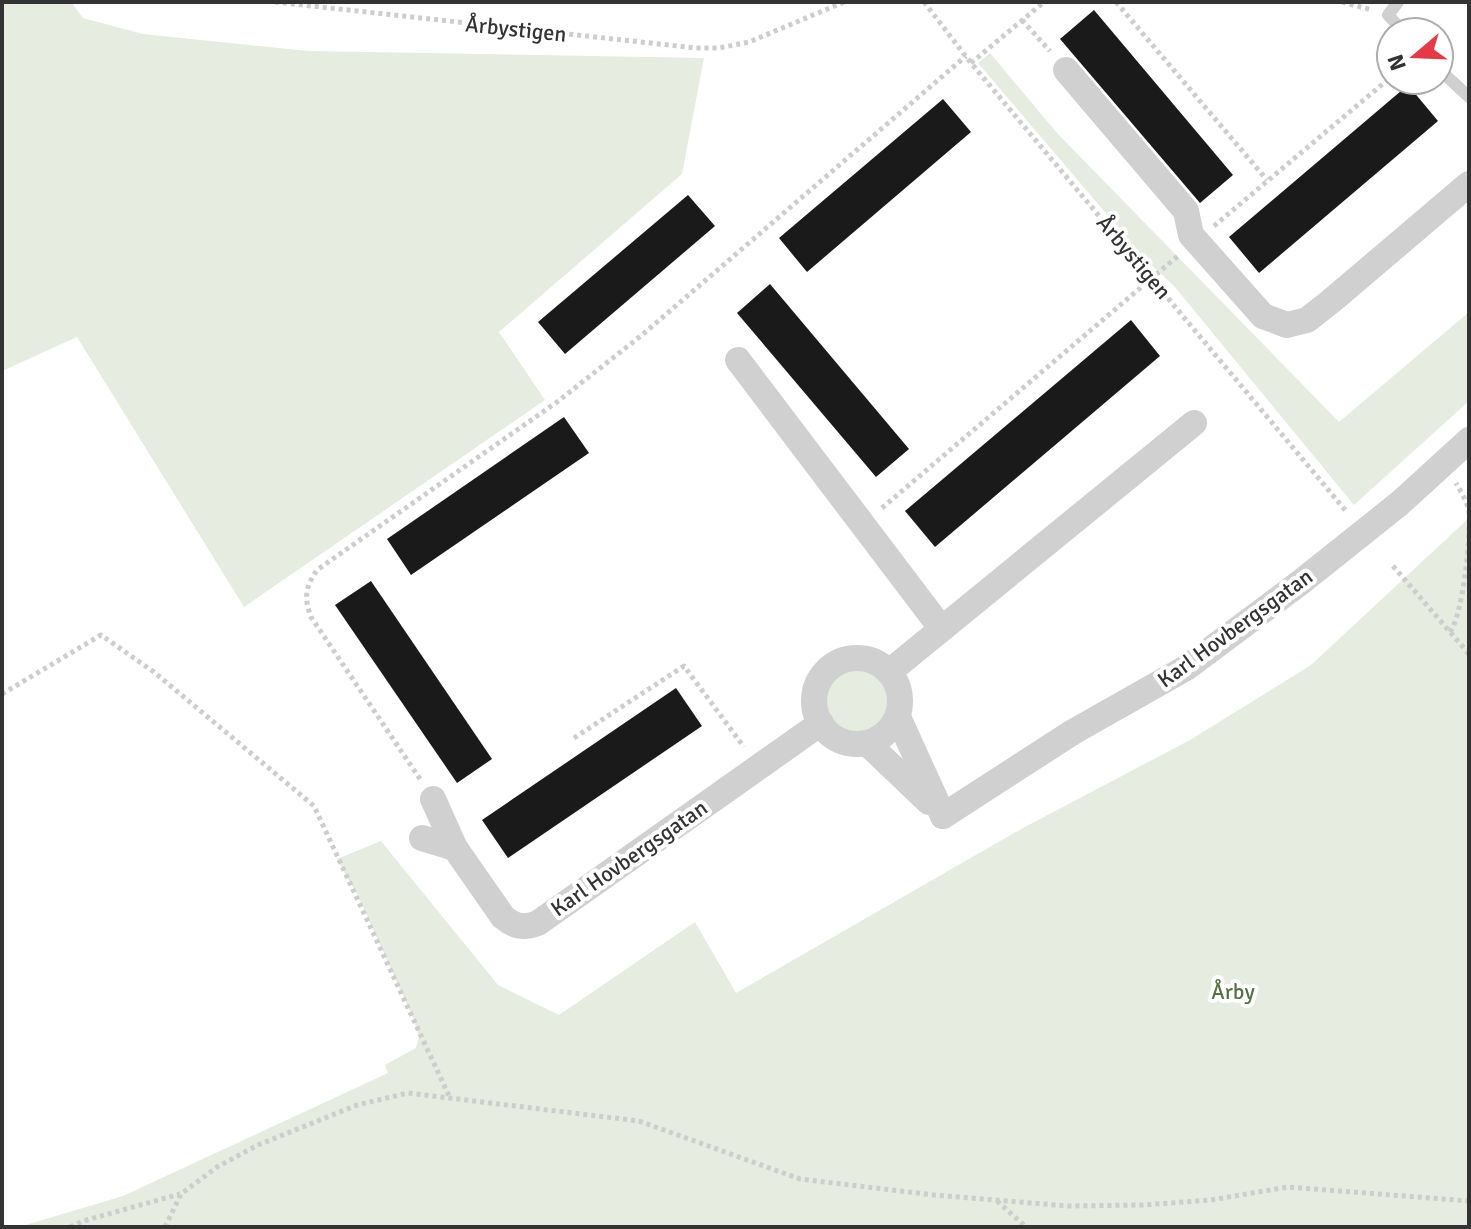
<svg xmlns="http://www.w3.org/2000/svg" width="1471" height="1229" font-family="Signika,sans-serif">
  <rect width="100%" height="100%" fill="#fff"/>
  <!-- green -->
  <g fill="#e6ecdf">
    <polygon points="2,2 71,2 83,18 143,34 308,51 704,58 682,174 499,332 545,400 244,607 77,337 2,371"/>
    <polygon points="990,53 1057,133 1339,422 1469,312 1469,401 1354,505 1174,286 1144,258 978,63"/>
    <polygon points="1469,518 1469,1227 19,1227 123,1196 388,1073 385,1065 416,1048 419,1037 414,1020 358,896 337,859 381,841 498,985 559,1015 695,922 736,993 1023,828 1190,740 1311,665"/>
    <circle cx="857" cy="701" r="35"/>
  </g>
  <!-- building -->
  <g fill="#1a1a1a">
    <polygon points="1094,10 1233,175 1200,203 1060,39"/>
    <polygon points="1408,85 1438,121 1259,273 1229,237"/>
    <polygon points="943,99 971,132 807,272 779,238"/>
    <polygon points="688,195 715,226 565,354 538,322"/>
    <polygon points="770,284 909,449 876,477 737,313"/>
    <polygon points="1131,320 1160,356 935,547 905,511"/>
    <polygon points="564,417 589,453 411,575 387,539"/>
    <polygon points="371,581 492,759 457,783 335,605"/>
    <polygon points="676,688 702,726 508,858 482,820"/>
  </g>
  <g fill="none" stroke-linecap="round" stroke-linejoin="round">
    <!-- path -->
    <g stroke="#cdcdcd" stroke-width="5" stroke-dasharray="4 4" stroke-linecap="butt">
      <polyline points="275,2 696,48 719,48 749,42 844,2"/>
      <polyline points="924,2 971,63 1346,511"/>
      <polyline points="1116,2 1267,180"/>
      <polyline points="1342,2 1372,10"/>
      <polyline points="1022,20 1050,51"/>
      <polyline points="971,63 1044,2"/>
      <polyline points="1214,226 1391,77"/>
      <polyline points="882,508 1179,255"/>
      <polyline points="1393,566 1469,654"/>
      <path d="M1450,632C1463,615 1471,535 1469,512C1467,501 1461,492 1456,483"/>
      <polyline points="2,694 101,635 154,672 314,806 450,1098"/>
      <polyline points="574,738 684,666 744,747"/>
      <path d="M420,779L311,617C304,598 305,587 317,570L557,402L642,335L966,56"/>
      <polyline points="997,1201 1026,1227"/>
      <polyline points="70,1227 83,1221 180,1194"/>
      <polyline points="165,1227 181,1194 217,1167 258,1145 357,1105 408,1093 639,1121 800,1179 934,1195 1068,1206 1143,1205 1211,1200 1288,1187 1469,1201"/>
    </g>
    <!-- service -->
    <g stroke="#d0d0d0" stroke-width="12">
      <polyline points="1398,2 1388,15 1404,32"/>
      <polyline points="1439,69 1469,97"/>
    </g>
    <!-- minor -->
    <g stroke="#d0d0d0" stroke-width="26">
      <polyline points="1066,70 1186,211 1191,235 1263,316 1287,325 1307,320 1330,302 1469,184"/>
      <polyline points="738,360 941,628"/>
      <circle cx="857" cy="701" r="43"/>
      <polyline points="889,672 1194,423"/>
      <polyline points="898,717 943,816"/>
      <polyline points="867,743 929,802"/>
      <path d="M433,799L455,848L503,917C514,926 523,929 538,923L821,723"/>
      <polyline points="943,816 1073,732 1186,668 1301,582 1400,503 1469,440"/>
      <polyline points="422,838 455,848"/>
    </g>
  </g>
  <g text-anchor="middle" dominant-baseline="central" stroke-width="8" stroke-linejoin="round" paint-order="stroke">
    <!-- street labels -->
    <g font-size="22" fill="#333" stroke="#fff">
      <text transform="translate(516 29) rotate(6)">Årbystigen</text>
      <text transform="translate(1134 257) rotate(50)">Årbystigen</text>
      <text transform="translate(1235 628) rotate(-36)">Karl Hovbergsgatan</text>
      <text transform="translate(629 858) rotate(-35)">Karl Hovbergsgatan</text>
    </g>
    <!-- park labels -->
    <g font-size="22" fill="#56703f" stroke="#fff">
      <text x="1233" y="991">Årby</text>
    </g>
  </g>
  <!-- border -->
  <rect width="1471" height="1229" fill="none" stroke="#333333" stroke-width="8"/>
  <!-- north arrow -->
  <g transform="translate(1415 56) rotate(251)"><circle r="38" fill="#ffffff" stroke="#adadad" stroke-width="2"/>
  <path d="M0-6L14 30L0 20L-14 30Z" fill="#e63946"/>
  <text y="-12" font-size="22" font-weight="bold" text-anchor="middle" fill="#333333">N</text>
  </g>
</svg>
